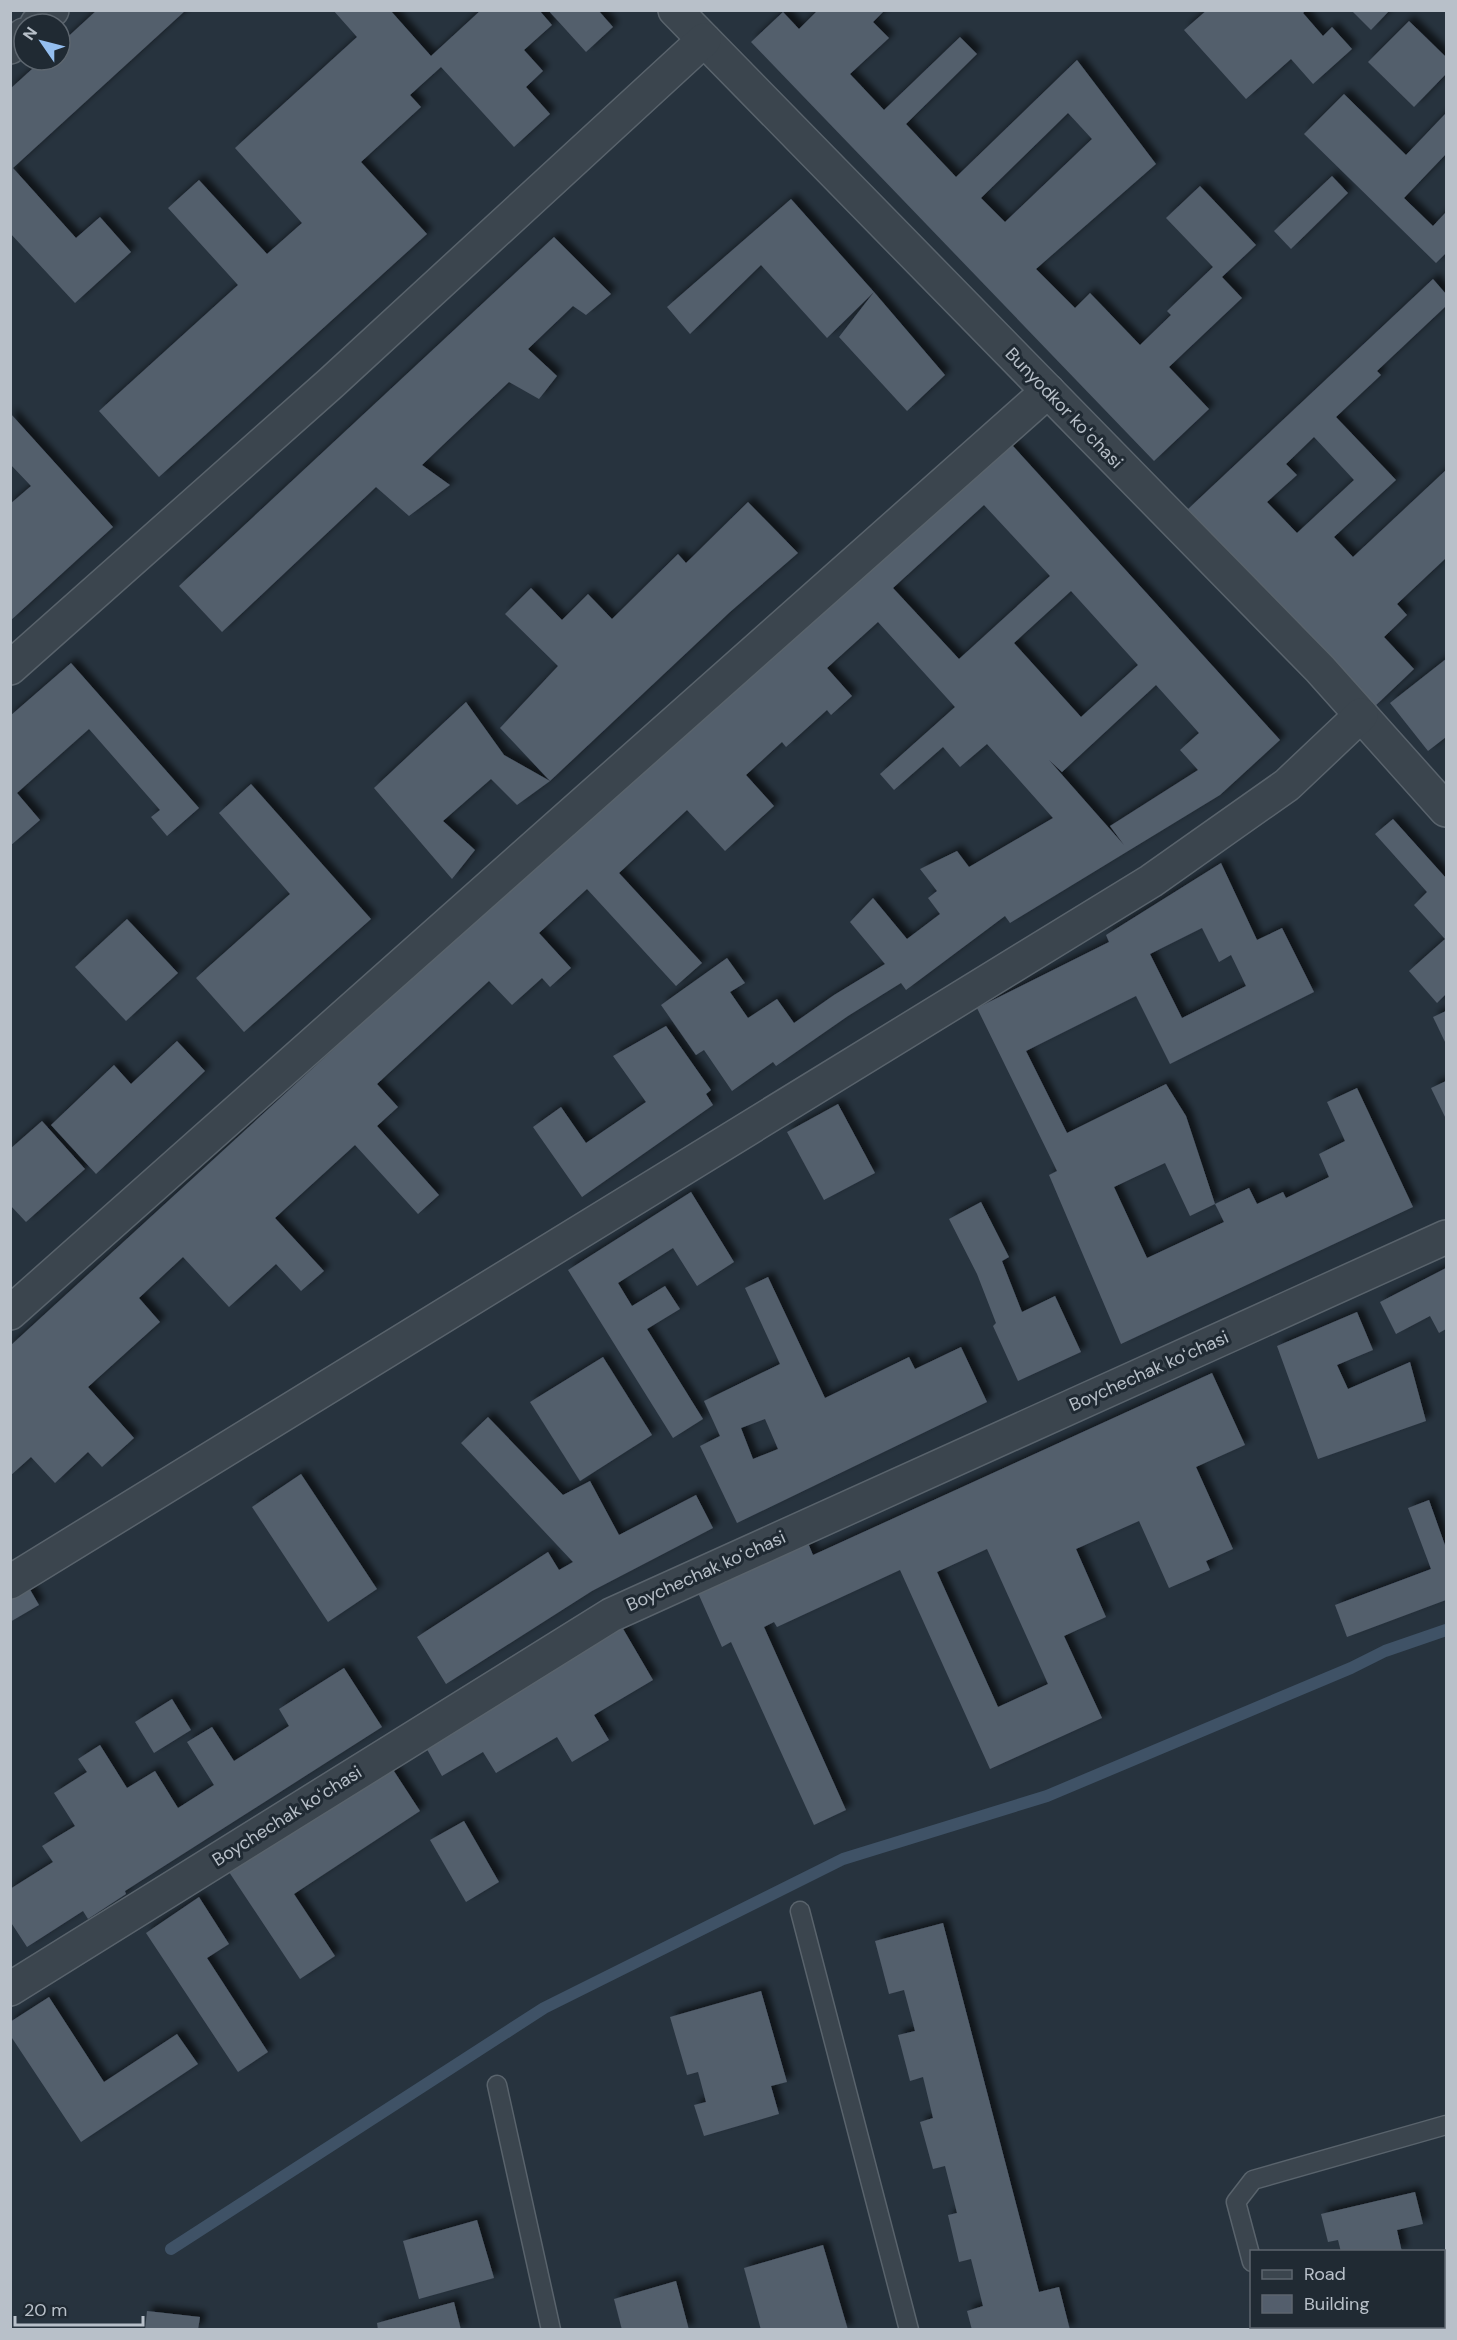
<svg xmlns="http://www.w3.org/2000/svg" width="1457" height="2340" font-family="'DM Sans',sans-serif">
  <defs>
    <filter id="shadow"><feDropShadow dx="5.5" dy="-5.5" stdDeviation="3" flood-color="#0009"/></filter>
  </defs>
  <rect width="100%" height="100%" fill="#27333e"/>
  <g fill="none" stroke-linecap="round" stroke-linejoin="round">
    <!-- stream -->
    <polyline stroke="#3f5266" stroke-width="12" points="171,2249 544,2008 843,1859 1047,1796 1351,1668 1385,1651 1446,1630"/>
  </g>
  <!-- building -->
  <g fill="#535e6c" fill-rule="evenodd" filter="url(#shadow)">
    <polygon points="97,10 186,10 13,168 76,238 100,217 131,252 75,303 10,233 10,89 42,60 60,60 60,44"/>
    <polygon points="333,10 390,10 431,56 481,10 539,10 552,25 524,50 543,71 526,87 550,114 514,147 441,67 410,95 421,107 361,162 427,234 159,477 99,411 238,285 168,208 199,180 267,254 302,223 235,148 357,37"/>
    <polygon points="548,10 598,10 613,27 586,52"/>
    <path d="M818,10H885L873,22L889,38L850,74L884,110L960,37L977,54L906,124L956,177L1077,60L1156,164L1036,269L1075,308L1090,293L1140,345L1171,315L1167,311L1213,267L1166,218L1200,186L1256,245L1222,277L1242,298L1169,367L1209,409L1154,461L751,42L783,12L799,29ZM1068,113L1092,139L1005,222L981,198Z"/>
    <polygon points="1207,10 1306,10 1303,13 1323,36 1332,27 1352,49 1313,84 1291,59 1246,99 1184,30"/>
    <polygon points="1351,10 1390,10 1371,30"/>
    <polygon points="1409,21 1446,57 1446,74 1414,107 1368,62"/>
    <polygon points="1344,94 1406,155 1446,113 1446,154 1404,198 1433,226 1446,212 1446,253 1436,263 1304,134"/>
    <polygon points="1332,176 1348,193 1291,249 1274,231"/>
    <polygon points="791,199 874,292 945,375 907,411 839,337 874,292 827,338 761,265 690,334 667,307"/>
    <polygon points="554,237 611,294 586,315 573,306 528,349 557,376 539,399 509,382 422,465 450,485 409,516 376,487 222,632 179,586"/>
    <path d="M1433,279L1446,294V306L1377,371L1381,375L1336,417L1396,480L1334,537L1353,557L1446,470V558L1397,604L1407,615L1384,637L1414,669L1373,708L1187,510ZM1314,437L1354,480L1297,533L1267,502L1297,475L1286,464Z"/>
    <polygon points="10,413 113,527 10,621 10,504 31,486 10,464"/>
    <path d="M1003,435L1280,740L1220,795L1010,923L1005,916L906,990L901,983L848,1016L776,1066L773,1062L732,1091L704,1050L696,1055L661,1005L727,958L745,983L730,992L748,1018L777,999L794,1023L834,995L885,964L850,922L873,898L907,939L940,914L928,898L937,891L920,869L957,851L969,867L1053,818L987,744L960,767L943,747L894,790L880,774L955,707L878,622L827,668L852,696L831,715L827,710L786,747L782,742L746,775L774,806L725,851L687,810L619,873L702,963L676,986L587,889L539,933L571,968L550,987L542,978L512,1005L489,981L377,1084L398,1107L377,1126L439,1195L418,1214L355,1145L275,1218L324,1271L301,1291L276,1264L229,1307L183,1257L139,1298L160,1322L88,1387L134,1438L102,1467L88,1452L55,1483L31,1457L10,1476V1346ZM984,505L1050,576L959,659L893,588ZM1071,591L1138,665L1081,717L1014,643ZM1156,685L1199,733L1180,750L1198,770L1110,826L1124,845L1049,760L1062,772Z"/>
    <polygon points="748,502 798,553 730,612 550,781 500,728 558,666 505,614 531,588 562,620 588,594 612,619 678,554 686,563"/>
    <polygon points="1446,659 1446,737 1428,751 1390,703"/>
    <polygon points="71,663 199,808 167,836 151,817 160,810 89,729 17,793 40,820 10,846 10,716"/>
    <polygon points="466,702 504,755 550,781 517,805 491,779 443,821 475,850 452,879 374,788"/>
    <polygon points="251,784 371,919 244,1032 196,978 290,894 219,813"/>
    <polygon points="1393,819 1446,878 1446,994 1437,1003 1409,971 1445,939 1414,905 1427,892 1375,834"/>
    <path d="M1221,863L1257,940L1282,928L1314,992L1170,1064L1136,996L1026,1051L1067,1133L1166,1084L1186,1116L1215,1204L1190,1216L1165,1163L1114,1187L1147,1258L1224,1222L1215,1204L1249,1188L1257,1204L1283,1192L1286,1198L1329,1177L1319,1154L1345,1141L1327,1102L1357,1088L1413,1207L1121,1344L1049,1175L1057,1171L977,1008L1109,942L1106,935ZM1202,928L1219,962L1231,955L1246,986L1182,1018L1150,954Z"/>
    <polygon points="127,919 178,973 126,1021 75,967"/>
    <polygon points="1446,1011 1446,1044 1433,1017"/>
    <polygon points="666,1026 711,1090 706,1094 713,1105 582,1197 533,1127 561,1107 586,1143 646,1102 613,1056"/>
    <polygon points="177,1041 205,1071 96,1174 51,1125 114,1065 131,1084"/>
    <polygon points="1446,1081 1446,1119 1431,1088"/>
    <polygon points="838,1104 875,1173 824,1200 787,1132"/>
    <polygon points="42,1121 85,1169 26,1222 10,1205 10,1149"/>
    <polygon points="691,1192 734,1262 697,1286 673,1248 618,1283 632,1306 665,1286 680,1309 647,1329 703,1419 673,1438 568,1270"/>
    <polygon points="981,1202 1009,1257 1002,1261 1022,1312 1055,1296 1081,1352 1018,1381 993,1326 996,1323 977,1274 949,1219"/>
    <polygon points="1446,1268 1446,1329 1439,1333 1430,1316 1396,1334 1380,1302"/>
    <path d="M768,1277L825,1398L909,1357L915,1369L961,1347L987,1402L737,1523L700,1446L720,1436L704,1401L780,1364L745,1288ZM765,1419L778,1449L753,1459L741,1428Z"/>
    <polygon points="1357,1312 1373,1350 1337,1365 1348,1389 1410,1362 1426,1421 1318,1459 1277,1346"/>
    <polygon points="603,1357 652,1435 580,1481 530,1402"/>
    <path d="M1212,1373L1245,1445L1196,1467L1233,1549L1206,1561L1210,1570L1169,1588L1139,1521L1076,1549L1106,1617L1064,1636L1102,1718L990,1769L900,1570L777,1627L774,1622L764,1627L846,1810L814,1825L731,1642L722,1647L698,1593L808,1543L813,1555ZM987,1549L1048,1684L998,1707L937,1572Z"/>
    <polygon points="488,1417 563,1495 590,1481 619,1535 696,1495 713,1528 592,1591 446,1684 417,1637 548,1552 559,1570 573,1562 461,1443"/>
    <polygon points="301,1474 377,1589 328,1622 252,1507"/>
    <polygon points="1429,1500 1446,1548 1446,1600 1347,1637 1335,1605 1431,1569 1408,1508"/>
    <polygon points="25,1581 39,1605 10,1622 10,1590"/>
    <polygon points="622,1627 653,1680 594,1715 609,1740 572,1762 557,1737 496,1773 483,1752 442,1776 424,1744"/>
    <polygon points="344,1668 382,1727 125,1891 126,1894 88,1919 83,1911 27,1947 10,1921 10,1889 53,1862 42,1846 75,1826 54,1793 87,1772 78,1759 100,1745 127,1788 155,1771 178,1808 214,1785 187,1742 212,1727 234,1761 289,1726 279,1709"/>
    <polygon points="172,1699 191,1730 154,1753 135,1722"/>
    <polygon points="390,1765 420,1811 294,1894 335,1956 300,1979 229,1872"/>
    <polygon points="464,1821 499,1882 466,1902 430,1840"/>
    <polygon points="199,1897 229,1944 207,1958 268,2052 238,2072 146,1933"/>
    <polygon points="943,1923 1039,2292 1059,2287 1070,2330 972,2330 967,2311 983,2306 971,2259 959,2262 948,2215 957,2213 945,2166 933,2169 920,2122 933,2118 923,2077 910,2081 898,2035 915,2031 904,1990 889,1994 875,1941"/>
    <polygon points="761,1991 787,2082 771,2086 779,2114 704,2136 694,2105 706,2102 698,2072 687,2075 670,2017"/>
    <polygon points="49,1997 104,2082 177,2034 198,2064 81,2142 10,2035 10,2022"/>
    <polygon points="1415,2192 1423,2224 1397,2230 1402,2252 1341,2252 1338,2240 1328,2242 1321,2214"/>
    <polygon points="477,2220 494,2278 419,2299 403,2241"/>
    <polygon points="823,2245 848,2330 761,2330 744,2268"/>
    <polygon points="676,2281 689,2330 622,2330 614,2299"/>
    <polygon points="454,2302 461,2330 378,2330 377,2323"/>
    <polygon points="147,2311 200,2317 198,2330 145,2330"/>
    <polygon points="1350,2326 1417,2326 1417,2330 1351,2330"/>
  </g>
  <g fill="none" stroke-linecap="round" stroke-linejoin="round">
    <defs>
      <g id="service">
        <polyline points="800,1911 909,2330"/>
        <polyline points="497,2085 551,2330"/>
        <polyline points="1252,2262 1236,2202 1253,2180 1446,2125"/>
        <polyline points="1268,2326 1269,2330"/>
      </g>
      <g id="minor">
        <polyline points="675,10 1320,669 1446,810"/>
        <polyline points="37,24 52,10"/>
        <polyline points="10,47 24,35"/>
        <polyline points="10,668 331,383 704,40"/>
        <polyline points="10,1313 1048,391"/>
        <polyline points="10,1582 1151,881 1287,785 1361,715"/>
        <polyline points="10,1989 611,1615 1446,1237"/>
      </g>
    </defs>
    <!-- service casing -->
    <use href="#service" stroke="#59636c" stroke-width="21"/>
    <!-- minor casing -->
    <use href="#minor" stroke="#59636c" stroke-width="36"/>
    <!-- service -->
    <use href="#service" stroke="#3b454e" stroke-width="18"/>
    <!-- minor -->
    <use href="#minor" stroke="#3b454e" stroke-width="33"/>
  </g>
  <g text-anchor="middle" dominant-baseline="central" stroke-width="6" stroke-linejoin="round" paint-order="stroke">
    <!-- street labels -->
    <g font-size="18" fill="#b8c0c9" stroke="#202a33">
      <text transform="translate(1064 408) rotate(46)">Bunyodkor koʻchasi</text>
      <text transform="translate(1149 1371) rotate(-24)">Boychechak koʻchasi</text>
      <text transform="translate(706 1571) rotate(-24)">Boychechak koʻchasi</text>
      <text transform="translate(287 1816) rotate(-32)">Boychechak koʻchasi</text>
    </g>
  </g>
  <!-- border -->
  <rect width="1457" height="2340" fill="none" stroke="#b8c0c9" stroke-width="24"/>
  <!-- legend -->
  <rect x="1250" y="2250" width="195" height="78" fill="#202a33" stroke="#5d666f" stroke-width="1.5"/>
  <rect x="1262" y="2270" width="30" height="9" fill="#3b454e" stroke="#5d666f" stroke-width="1.5"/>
  <text x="1304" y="2280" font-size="18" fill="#b8c0c9">Road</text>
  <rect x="1262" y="2295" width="30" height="18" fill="#535e6c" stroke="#5d666f" stroke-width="1.5"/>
  <text x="1304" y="2310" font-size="18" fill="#b8c0c9">Building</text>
  <!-- north arrow -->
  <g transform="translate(42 42) rotate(305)"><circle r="28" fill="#202a33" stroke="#5d666f" stroke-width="1.5"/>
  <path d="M0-4.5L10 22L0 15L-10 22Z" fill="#95bff0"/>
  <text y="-9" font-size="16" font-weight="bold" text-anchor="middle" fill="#b8c0c9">N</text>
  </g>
  <!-- scale -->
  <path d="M15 2316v9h128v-9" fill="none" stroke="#b8c0c9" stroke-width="3"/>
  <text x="24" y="2316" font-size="18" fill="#b8c0c9" stroke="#202a33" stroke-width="4.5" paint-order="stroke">20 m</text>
</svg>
